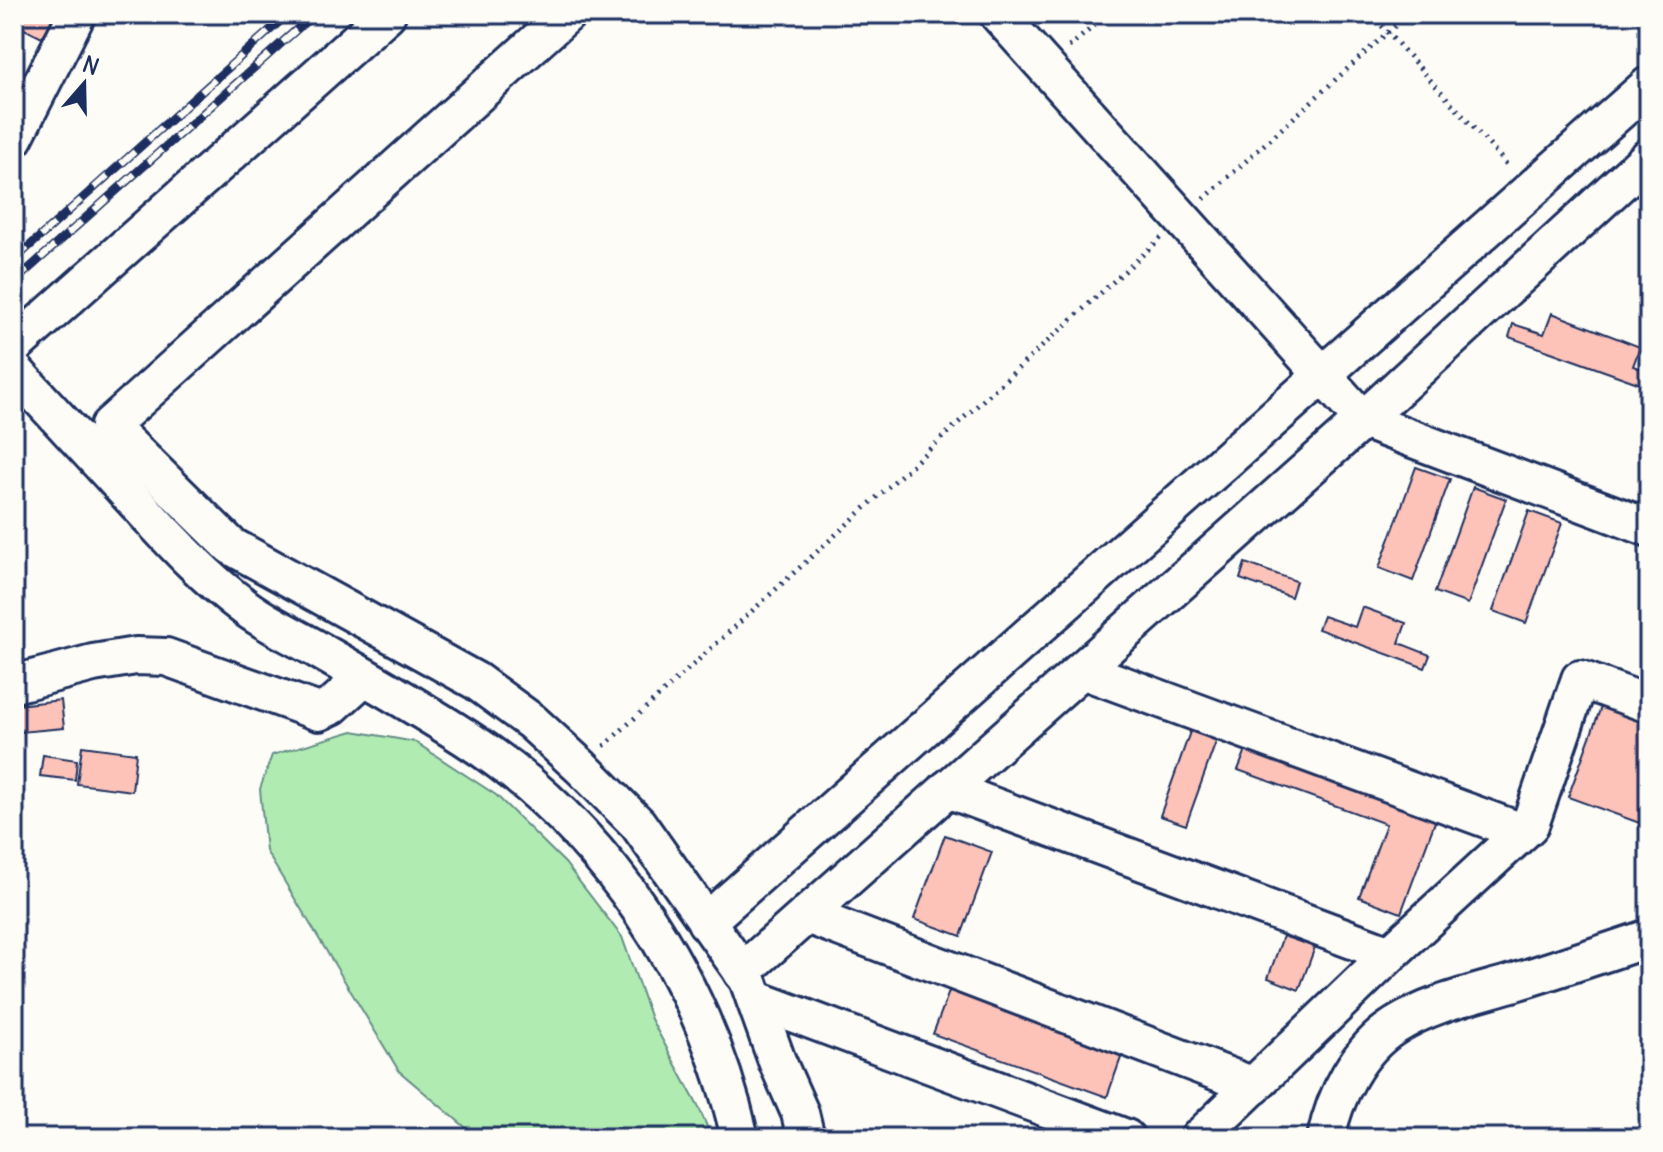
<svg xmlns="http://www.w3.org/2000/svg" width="1663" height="1152" font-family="Delius,sans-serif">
  <rect width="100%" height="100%" fill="#fdfcf7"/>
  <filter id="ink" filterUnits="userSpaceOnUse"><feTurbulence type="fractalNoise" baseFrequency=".0125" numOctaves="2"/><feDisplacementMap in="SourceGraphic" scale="16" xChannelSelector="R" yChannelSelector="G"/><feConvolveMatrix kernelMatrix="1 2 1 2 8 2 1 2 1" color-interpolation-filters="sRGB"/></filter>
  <g filter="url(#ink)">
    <!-- green -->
    <polygon fill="#b0ecb1" stroke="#668e88" stroke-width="2" points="353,731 415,742 496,795 565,863 622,937 651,1019 699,1108 712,1138 478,1138 399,1071 266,851 260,789 272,755"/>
    <!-- building -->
    <g fill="#fdc2b8" stroke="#1b2f5e" stroke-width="2">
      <polygon points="14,14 55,14 42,38 14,24"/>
      <polygon points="1552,313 1640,347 1633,366 1649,372 1649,387 1509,337 1513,324 1544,334"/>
      <polygon points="1416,467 1450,479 1413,581 1379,568"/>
      <polygon points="1473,487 1506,499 1468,604 1435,592"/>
      <polygon points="1529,511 1562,523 1526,623 1493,611"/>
      <polygon points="1245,563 1296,581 1291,597 1240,579"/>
      <polygon points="1362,607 1406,623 1399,643 1430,655 1425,668 1318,629 1323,616 1355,627"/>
      <polygon points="61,700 64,728 20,732 17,705"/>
      <polygon points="1601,707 1649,724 1649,814 1645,825 1568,797"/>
      <polygon points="1191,729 1217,739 1186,825 1160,816"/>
      <polygon points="82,746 136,753 132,791 77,784"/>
      <polygon points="1246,750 1436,819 1401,913 1359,897 1386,824 1238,770"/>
      <polygon points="43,755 77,760 75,780 40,776"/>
      <polygon points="945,835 992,852 961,936 914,919"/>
      <polygon points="1283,936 1315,947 1299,990 1268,978"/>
      <polygon points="950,989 1123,1052 1107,1097 933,1034"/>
    </g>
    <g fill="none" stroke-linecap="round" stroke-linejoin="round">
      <defs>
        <g id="minor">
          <polyline points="567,14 109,426 231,546 476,681 532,722 581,767 638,824 748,980 777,1061 800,1113 806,1138"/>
          <polyline points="998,14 1363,420 1649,528"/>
          <polyline points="14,138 77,14"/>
          <polyline points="14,346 387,14"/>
          <path d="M14,370C52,412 91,453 129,495C168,537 200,574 246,608C269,625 296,637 320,651C369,679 418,707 466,738C605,827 704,978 740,1138"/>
          <polyline points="1082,670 1522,832"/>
          <polyline points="14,684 93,663 136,656 166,657 319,712 332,706 364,677"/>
          <polyline points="947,789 1390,954"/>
          <polyline points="807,915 1254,1086"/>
          <polyline points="706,922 1649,85"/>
          <polyline points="742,972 1363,420 1649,157"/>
          <polyline points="755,999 1126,1138"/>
          <polyline points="1199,1138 1390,954 1530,825 1580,679 1649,704"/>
          <path d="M1326,1138C1334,1097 1358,1049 1395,1026C1431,1003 1475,994 1515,982C1560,968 1605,953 1649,938"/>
        </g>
      </defs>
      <!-- minor casing -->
      <use href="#minor" stroke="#1b2f5e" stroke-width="42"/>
      <!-- path -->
      <g stroke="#1b2f5e" stroke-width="5" stroke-dasharray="2 6" stroke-linecap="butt">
        <polyline points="1371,14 1510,168"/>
        <polyline points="1046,23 1056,14"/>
        <polyline points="1069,47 1108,14"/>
        <polyline points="1204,199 1408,14"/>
        <polyline points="604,746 1161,238"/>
      </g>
      <!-- minor -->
      <use href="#minor" stroke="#fdfcf7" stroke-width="36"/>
      <defs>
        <g id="rail">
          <polyline points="14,260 288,14"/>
          <polyline points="14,282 314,14"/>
        </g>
      </defs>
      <!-- rail casing -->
      <use href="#rail" stroke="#1b2f5e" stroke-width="9"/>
      <!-- rail -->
      <use href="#rail" stroke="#fdfcf7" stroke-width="6" stroke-dasharray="18" stroke-linecap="butt"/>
    </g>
  </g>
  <!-- margin -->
  <rect width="1663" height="1152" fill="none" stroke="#fdfcf7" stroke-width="48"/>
  <rect x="24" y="24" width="1615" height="1104" fill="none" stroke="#1b2f5e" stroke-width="3" filter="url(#ink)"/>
  <!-- north arrow -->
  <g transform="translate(84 84) rotate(20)" stroke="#fdfcf7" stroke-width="6" paint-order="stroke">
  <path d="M0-6L14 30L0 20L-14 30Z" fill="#1b2f5e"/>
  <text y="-12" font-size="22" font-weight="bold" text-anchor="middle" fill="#1b2f5e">N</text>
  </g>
</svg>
